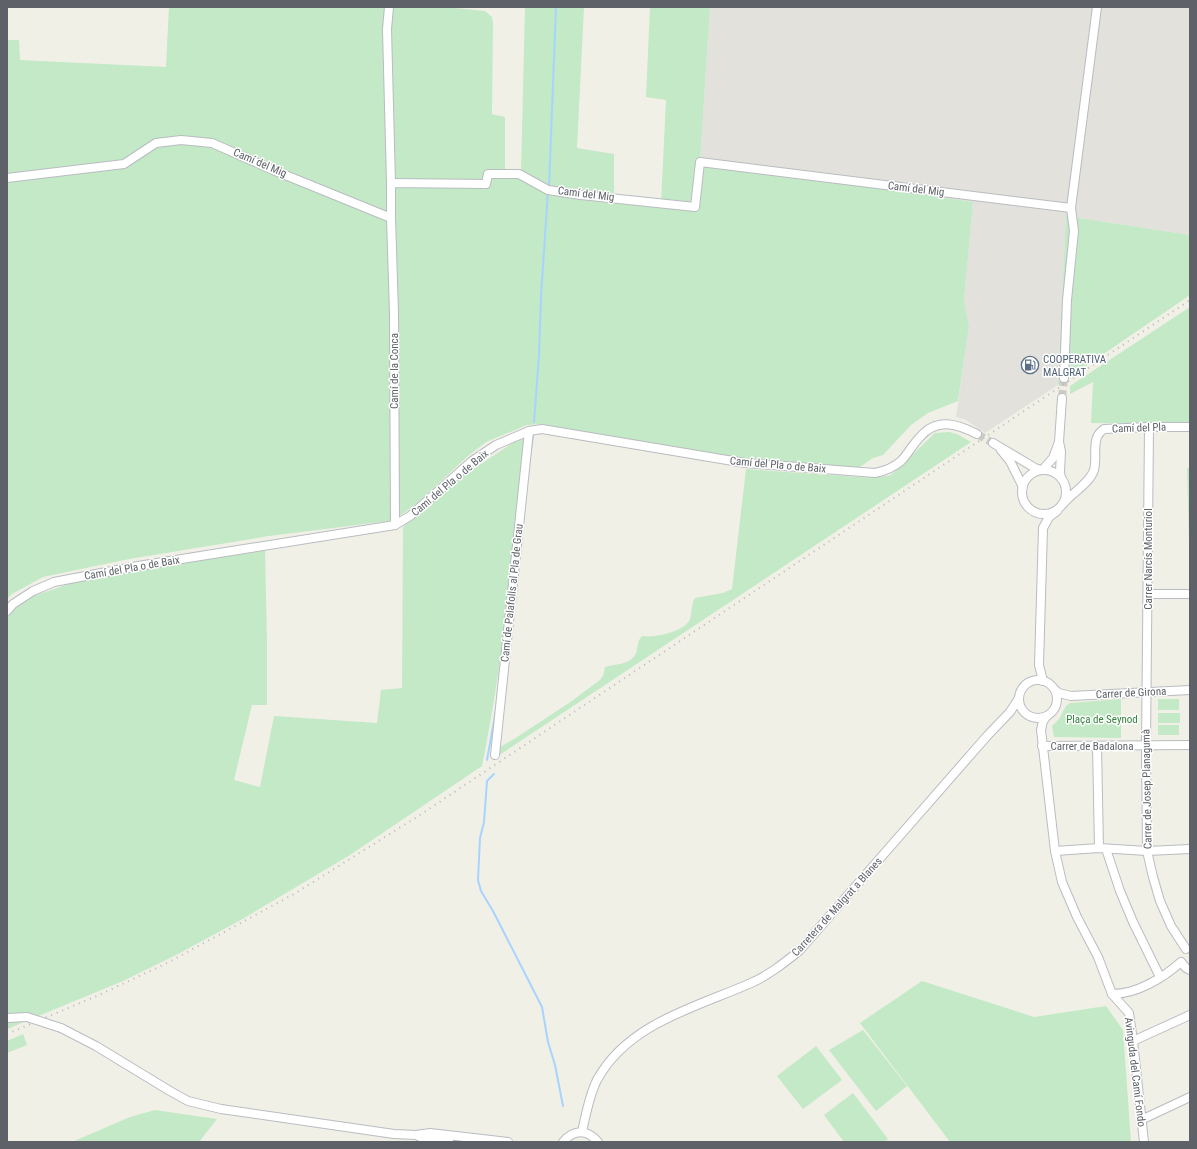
<svg xmlns="http://www.w3.org/2000/svg" width="1197" height="1149" font-family="'Roboto Condensed',sans-serif">
  <rect width="100%" height="100%" fill="#f1f0e7"/>
  <!-- industrial -->
  <polygon fill="#e2e1db" points="710,7 1190,7 1190,235 1066,216 1058,385 985,433 966,420 956,417 969,326 964,301 973,202 700,162"/>
  <!-- green -->
  <g fill="#c3e9c6">
    <polygon points="169,7 445,7 485,11 492,17 493,23 492,114 505,117 505,169 521,173 525,7 584,7 577,148 614,154 614,195 661,203 666,100 646,97 650,7 710,7 700,162 973,202 964,301 969,326 958,401 928,413 911,425 883,455 873,458 857,469 745,461 658,447 541,424 527,425 486,442 468,456 417,503 401,515 389,521 269,536 129,559 43,577 12,594 7,599 7,40 19,40 20,60 166,67"/>
    <polygon points="1066,216 1190,235 1190,295 1058,385"/>
    <polygon points="1190,307 1190,424 1091,423 1093,382 1070,394 1070,386"/>
    <path d="M949,432L957,434L971,442L498,756L497,749L514,739L569,703L600,680L603,676L605,667C614,664 631,665 636,653C638,647 637,641 642,636C646,636 650,637 654,636C664,635 686,630 690,619C692,612 691,604 695,598L723,593L732,589L746,469L873,478L891,475L935,433Z"/>
    <path d="M526,437C514,547 504,658 482,766L350,855L239,921L176,955L123,981L7,1029V618L13,610L36,595L75,582L265,548L267,642V705H252L234,780L260,787L274,716L377,723L381,690L402,688L403,527L458,479L514,442Z"/>
    <polygon points="1187,468 1190,468 1190,577"/>
    <polygon points="1121,699 1121,738 1054,737 1052,726 1059,719 1066,706 1070,703"/>
    <rect x="1158" y="699" width="21" height="11"/>
    <rect x="1158" y="713" width="22" height="10"/>
    <rect x="1158" y="725" width="21" height="10"/>
    <polygon points="922,981 1034,1017 1106,1006 1123,1030 1131,1142 950,1142 860,1023"/>
    <polygon points="863,1030 907,1086 876,1111 829,1050"/>
    <polygon points="23,1034 27,1045 7,1053 7,1041"/>
    <polygon points="816,1046 842,1080 803,1109 777,1076"/>
    <polygon points="853,1093 888,1139 884,1142 844,1142 824,1115"/>
    <polygon points="155,1110 217,1119 199,1142 72,1142 130,1117"/>
  </g>
  <g fill="none" stroke-linecap="round" stroke-linejoin="round">
    <!-- stream -->
    <g stroke="#a9d3ff" stroke-width="2">
      <polyline points="549,187 556,7"/>
      <polyline points="534,422 539,355 541,296 548,191"/>
      <polyline points="530,456 533,436"/>
      <polyline points="487,760 496,710"/>
      <polyline points="494,774 487,781 484,822 480,838 478,880 481,891 493,911 542,1007 548,1042 555,1065 563,1106"/>
    </g>
    <!-- minor-tunnel -->
    <g stroke="#ccccc7" stroke-width="8" stroke-dasharray="8 4" stroke-linecap="butt">
      <polyline points="1062,398 1064,378"/>
      <polyline points="977,434 993,443"/>
    </g>
    <defs>
      <g id="minor">
        <polyline points="389,7 387,29 391,183"/>
        <polyline points="7,178 124,164 156,143 181,140 212,143 273,170 391,218 391,183 486,184 488,174 519,174 548,190 581,195 695,207 700,162 1071,208"/>
        <polyline points="391,218 394,313 395,525"/>
        <polyline points="1064,378 1067,300 1074,231 1071,208 1097,7"/>
        <polyline points="1149,427 1146,746 1147,851 1153,877 1160,901 1171,926 1186,949"/>
        <polyline points="993,443 1035,468 1042,470"/>
        <polyline points="1001,450 1010,461 1023,487"/>
        <polyline points="1044,470 1045,467 1053,458 1059,442"/>
        <circle cx="1044" cy="492" r="22"/>
        <polyline points="1061,478 1060,472 1061,451 1059,442 1062,398"/>
        <path d="M1063,504C1072,493 1090,483 1094,470C1098,456 1090,438 1104,429L1149,427H1190"/>
        <polyline points="1148,594 1188,594"/>
        <path d="M7,611L13,604L33,591L54,582L138,566L395,525L410,516L472,461L496,445L529,431L542,429L745,463L875,473C885,471 893,468 901,461C908,454 913,444 920,437C937,417 957,424 977,434"/>
        <circle cx="1038" cy="699" r="19"/>
        <polyline points="1043,681 1039,665 1043,528 1049,517 1057,511"/>
        <polyline points="1055,690 1059,693 1071,696 1190,690"/>
        <polyline points="1046,717 1043,721 1041,730 1055,851 1062,882 1077,917 1098,957 1112,994 1129,1013 1133,1041 1144,1142"/>
        <polyline points="1042,746 1190,745"/>
        <polyline points="1097,746 1099,848"/>
        <polyline points="495,755 529,431"/>
        <polyline points="1106,849 1120,891 1133,922 1160,977"/>
        <polyline points="1055,851 1099,848 1147,851 1190,849"/>
        <polyline points="1181,962 1186,968 1190,970"/>
        <path d="M1112,994C1137,994 1163,978 1181,962"/>
        <polyline points="7,1018 27,1017"/>
        <polyline points="61,1028 96,1046 170,1091 188,1101 221,1109 394,1134 416,1135 430,1133 508,1142"/>
        <polyline points="1133,1041 1190,1015"/>
        <polyline points="1141,1120 1190,1097"/>
        <path d="M582,1132C586,1114 589,1096 597,1080C628,1023 697,1007 751,983C769,975 784,963 799,951L987,736L1010,712L1019,698"/>
        <polyline points="418,1136 428,1140 449,1142"/>
        <path d="M563,1142C574,1129 587,1129 598,1142"/>
      </g>
    </defs>
    <!-- minor casing -->
    <use href="#minor" stroke="#b9bcc1" stroke-width="10"/>
    <!-- minor -->
    <use href="#minor" stroke="#fff" stroke-width="8"/>
    <!-- rail -->
    <polyline stroke="#b8b9b9" stroke-width="2" stroke-dasharray="1 5" stroke-linecap="butt" points="7,1034 99,995 169,962 294,894 420,815 1190,300"/>
    <defs>
      <polyline id="minor-bridge" points="27,1017 61,1028"/>
    </defs>
    <!-- minor-bridge casing -->
    <use href="#minor-bridge" stroke="#b9bcc1" stroke-width="10" stroke-linecap="butt"/>
    <!-- minor-bridge -->
    <use href="#minor-bridge" stroke="#fff" stroke-width="8"/>
  </g>
  <!-- icons -->
  <defs>
    <symbol id="fuel-ring" viewBox="-11 -11 22 22"><circle r="9.5" fill="#fff" stroke="#5c6f8a" stroke-width="1.5"/><path d="M-5.5-6h7V0h2V4h1.3V-2.5L3-4.5l.8-.8L6-3V5H2.5V1h-1V6h-7ZM-4.2-4.7v3.2H.2V-4.7Z" fill="#5c6f8a"/></symbol>
  </defs>
  <g fill-rule="evenodd">
    <use href="#fuel-ring" x="1020" y="355" width="20" height="20"/>
  </g>
  <g text-anchor="middle" dominant-baseline="central" stroke-width="3" stroke-linejoin="round" paint-order="stroke">
    <!-- street labels -->
    <g font-size="11" fill="#5e6268" stroke="#fff">
      <text transform="translate(260 163) rotate(23)">Camí del Mig</text>
      <text transform="translate(916 189) rotate(7)">Camí del Mig</text>
      <text transform="translate(586 194) rotate(7)">Camí del Mig</text>
      <text transform="translate(394 371) rotate(-90)">Camí de la Conca</text>
      <text transform="translate(1139 428) rotate(-2)">Camí del Pla</text>
      <text transform="translate(778 465) rotate(5)">Camí del Pla o de Baix</text>
      <text transform="translate(450 483) rotate(-40)">Camí del Pla o de Baix</text>
      <text transform="translate(1148 559) rotate(-90)">Carrer Narcís Monturiol</text>
      <text transform="translate(132 568) rotate(-10)">Camí del Pla o de Baix</text>
      <text transform="translate(512 593) rotate(-84)">Camí de Palafolls al Pla de Grau</text>
      <text transform="translate(1131 693) rotate(-3)">Carrer de Girona</text>
      <text x="1092" y="746">Carrer de Badalona</text>
      <text transform="translate(1147 789) rotate(-91)">Carrer de Josep Planagumà</text>
      <text transform="translate(837 907) rotate(-48)">Carretera de Malgrat a Blanes</text>
      <text transform="translate(1135 1072) rotate(83)">Avinguda del Camí Fondo</text>
    </g>
    <!-- service labels -->
    <g font-size="11" fill="#4e5e75" stroke="#fff" text-anchor="start">
      <text x="1043" y="359">COOPERATIVA<tspan x="1043" dy="13">MALGRAT</tspan></text>
    </g>
    <!-- park labels -->
    <g font-size="11" fill="#31833c" stroke="#fff">
      <text x="1102" y="719">Plaça de Seynod</text>
    </g>
  </g>
  <!-- border -->
  <rect width="1197" height="1149" fill="none" stroke="#5e6268" stroke-width="16"/>
</svg>
